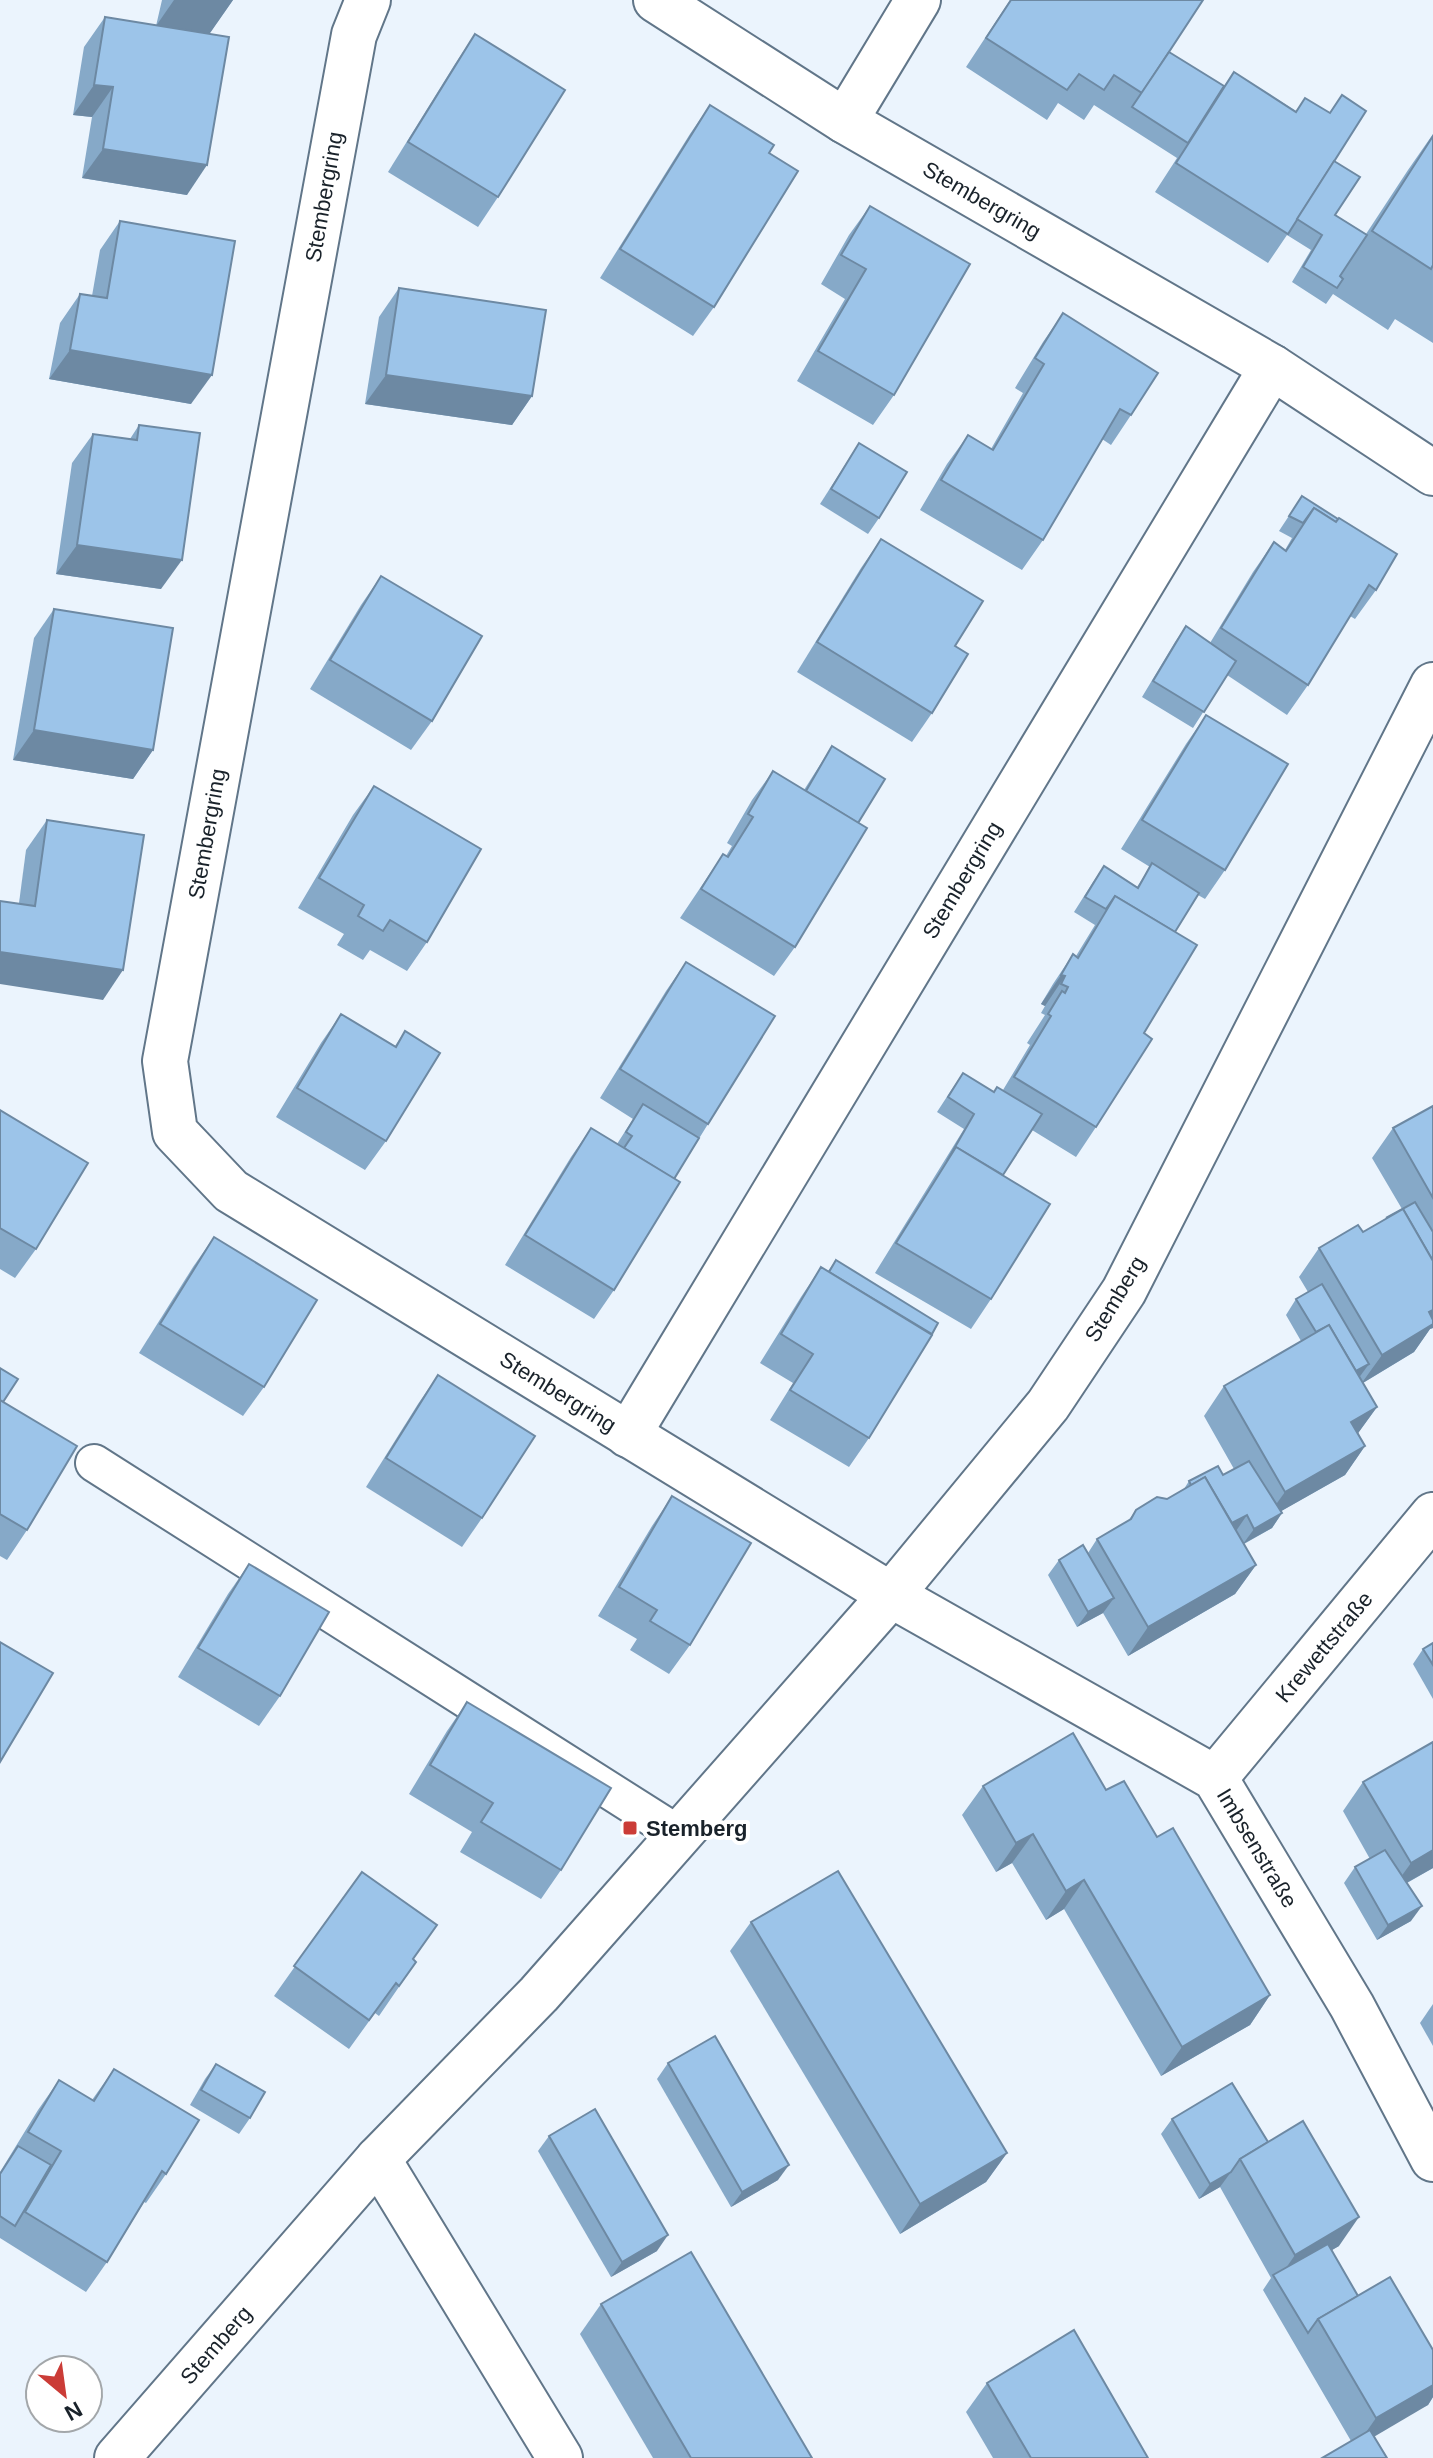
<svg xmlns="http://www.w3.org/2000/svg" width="1433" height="2458" font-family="Helvetica,sans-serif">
  <rect width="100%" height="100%" fill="#ebf4fd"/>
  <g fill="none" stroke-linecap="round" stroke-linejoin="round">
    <defs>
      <polyline id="service" points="94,1463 678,1834"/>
      <g id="minor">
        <polyline points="368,0 354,35 165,1061 175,1132 231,1191 891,1595 1215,1778 1352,2006 1433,2159"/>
        <polyline points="656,0 845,121 1272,367 1433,473"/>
        <polyline points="845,121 918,0"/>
        <polyline points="628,1435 1272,367"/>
        <polyline points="1215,1778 1433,1515"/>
        <polyline points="378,2159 560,2458"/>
        <polyline points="117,2458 378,2159 539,1994 891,1595 1048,1405 1124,1291 1433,685"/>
      </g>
    </defs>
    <!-- service casing -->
    <use href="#service" stroke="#617689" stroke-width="40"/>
    <!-- minor casing -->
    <use href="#minor" stroke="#617689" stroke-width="48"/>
    <!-- service -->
    <use href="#service" stroke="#fff" stroke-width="36"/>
    <!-- minor -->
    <use href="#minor" stroke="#fff" stroke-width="44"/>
  </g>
  <!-- wall -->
  <g fill="#86a9c8">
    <polygon points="162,0 233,0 209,34 187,195 82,178 92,117 73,115 84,47 105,17 156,26"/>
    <polygon points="1010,0 1203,0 1169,52 1224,86 1234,72 1296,111 1330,112 1342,95 1334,161 1335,215 1366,234 1408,170 1433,134 1433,343 1395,319 1388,330 1333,294 1326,304 1292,282 1311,250 1287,235 1268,263 1155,192 1177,158 1094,105 1084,120 1058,103 1047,120 966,67"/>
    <polygon points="475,34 498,197 478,227 388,172 455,64"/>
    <polygon points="710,105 769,153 714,307 693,336 600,278 690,134"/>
    <polygon points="870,206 894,395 873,425 797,381 845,299 821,284 849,235"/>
    <polygon points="120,221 191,404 49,379 60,323 80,294 92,296 100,250"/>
    <polygon points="399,288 532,396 512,425 365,404 379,317"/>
    <polygon points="1063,313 1131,415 1111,445 1102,439 1043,540 1022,570 920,510 947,464 968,435 991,449 1023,393 1015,388 1043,342"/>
    <polygon points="139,425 161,589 56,574 72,463 93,434 130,439"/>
    <polygon points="859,443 879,518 868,534 820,504"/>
    <polygon points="1302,496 1376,590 1355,619 1350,616 1308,685 1287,715 1227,675 1193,728 1142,697 1175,642 1186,626 1210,643 1253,572 1274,542 1285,550 1292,538 1279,531"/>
    <polygon points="881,539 955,646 932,713 912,742 797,672 861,568"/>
    <polygon points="381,576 432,721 411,750 310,689 361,605"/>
    <polygon points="54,609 153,750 133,779 13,760 34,638"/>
    <polygon points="1206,715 1225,870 1205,899 1198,895 1175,932 1144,1033 1096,1127 1076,1157 1032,1130 1003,1175 991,1299 971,1329 875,1273 964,1129 937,1112 952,1089 963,1073 994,1092 1003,1090 1030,1045 1027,1043 1045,1015 1041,1013 1045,1006 1041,1004 1053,984 1073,954 1076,956 1095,925 1074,912 1093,882 1104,866 1137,887 1150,867 1121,849 1186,744"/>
    <polygon points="832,746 858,823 795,947 774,976 680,918 723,854 726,856 732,846 727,843 752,800 773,771 804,790"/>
    <polygon points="374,786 427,942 407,971 370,950 363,960 337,945 344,934 298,908 353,815"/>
    <polygon points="47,820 103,1000 19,903 26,850"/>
    <polygon points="686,962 708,1124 674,1179 614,1290 594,1319 505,1265 571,1157 591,1128 617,1144 633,1119 600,1098 666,991"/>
    <polygon points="341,1014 395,1046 405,1031 386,1141 365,1170 276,1117 321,1043"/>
    <polygon points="1433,1106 1433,1328 1430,1329 1414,1352 1363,1383 1377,1407 1358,1433 1365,1446 1345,1475 1281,1511 1282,1513 1272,1528 1244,1544 1256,1565 1235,1594 1128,1656 1103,1613 1077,1627 1048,1575 1059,1560 1088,1553 1097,1539 1128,1521 1136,1510 1167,1499 1184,1489 1189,1481 1223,1475 1234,1469 1204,1416 1224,1386 1301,1341 1286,1315 1296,1299 1308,1292 1299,1277 1319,1248 1363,1232 1402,1209 1372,1158 1393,1128"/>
    <polygon points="0,1110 36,1249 15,1278 0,1269"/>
    <polygon points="214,1237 264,1387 243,1416 139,1353 193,1267"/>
    <polygon points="836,1260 869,1438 849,1467 770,1420 793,1383 760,1363 801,1297 821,1267 828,1271"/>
    <polygon points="0,1368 3,1402 27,1530 7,1560 0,1556"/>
    <polygon points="438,1375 482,1518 462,1547 366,1487 418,1404"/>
    <polygon points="672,1496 690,1645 669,1674 630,1650 637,1639 598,1616 652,1526"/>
    <polygon points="249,1564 280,1696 259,1726 178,1677 228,1594"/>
    <polygon points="1433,1643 1433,1699 1413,1664 1423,1649"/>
    <polygon points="467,1702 561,1870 541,1899 460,1852 472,1832 409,1794 447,1731"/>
    <polygon points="1363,1782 1433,1868 1407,1883 1411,1921 1377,1940 1344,1883 1355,1867 1370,1859 1343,1811"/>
    <polygon points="983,1786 1106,1790 1157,1837 1270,1995 1250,2025 1161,2076 1064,1909 1046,1920 1012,1863 996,1872 962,1815"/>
    <polygon points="362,1872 413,1959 416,1962 379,2016 375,2013 349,2049 274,1996"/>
    <polygon points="751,1922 1007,2153 986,2182 900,2234 730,1951"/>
    <polygon points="1433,2004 1433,2046 1420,2023"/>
    <polygon points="668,2063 778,2180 731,2207 657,2079"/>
    <polygon points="216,2064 250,2118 239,2134 190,2105 205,2079"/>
    <polygon points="114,2069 166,2174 146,2203 144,2202 107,2262 86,2292 0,2238 0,2172 38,2110 59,2080 92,2100"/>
    <polygon points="1172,2119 1268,2142 1339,2246 1331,2250 1358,2296 1433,2350 1433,2397 1428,2405 1351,2441 1263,2290 1271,2278 1220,2187 1199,2199 1161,2134"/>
    <polygon points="549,2136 657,2251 611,2277 538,2151"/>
    <polygon points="601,2304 812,2458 653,2458 580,2334"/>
    <polygon points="987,2383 1148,2458 993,2458 966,2412"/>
  </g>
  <!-- shaded-wall -->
  <g fill="#6d89a3">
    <polygon points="174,0 233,0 208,36 156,26"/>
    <polygon points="94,85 113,87 92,117 73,115"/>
    <polygon points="103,149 207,165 187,195 82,178"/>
    <polygon points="70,350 212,375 191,404 49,379"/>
    <polygon points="386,375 532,396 512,425 365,404"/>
    <polygon points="77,545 182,560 161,589 56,574"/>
    <polygon points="34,730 153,750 133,779 13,760"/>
    <polygon points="0,952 123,970 103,1000 0,984"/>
    <polygon points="1061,975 1065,976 1045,1006 1041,1004"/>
    <polygon points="1433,1310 1433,1328 1430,1329 1414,1352 1361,1384 1382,1355 1429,1312"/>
    <polygon points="1369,1364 1358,1379 1342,1379"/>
    <polygon points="1377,1407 1356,1436 1351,1422"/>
    <polygon points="1365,1446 1345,1475 1264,1521 1285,1492"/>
    <polygon points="1282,1513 1272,1528 1243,1544 1254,1529"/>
    <polygon points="1247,1515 1236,1531 1218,1531"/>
    <polygon points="1256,1565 1235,1594 1128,1656 1148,1627"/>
    <polygon points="1114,1598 1103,1613 1077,1627 1088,1612"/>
    <polygon points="1033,1834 1012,1863 996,1872 1016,1843"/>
    <polygon points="1433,1850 1433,1868 1390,1892 1411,1863"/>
    <polygon points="1084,1880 1064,1909 1046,1920 1066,1891"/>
    <polygon points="1422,1906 1411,1921 1377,1940 1388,1925"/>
    <polygon points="1270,1995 1250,2025 1161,2076 1182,2047"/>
    <polygon points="1007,2153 986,2182 900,2234 920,2204"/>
    <polygon points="789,2165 778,2180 731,2207 742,2192"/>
    <polygon points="1231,2172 1220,2187 1199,2199 1210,2184"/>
    <polygon points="1359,2217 1339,2246 1278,2282 1277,2281 1295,2255"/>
    <polygon points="668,2235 657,2251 611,2277 622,2262"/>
    <polygon points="1433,2385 1433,2397 1428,2405 1355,2448 1376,2418"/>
  </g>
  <!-- building -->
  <g fill="#9cc4e9" stroke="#6d89a3" stroke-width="2">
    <polygon points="1011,0 1203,0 1142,93 1114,75 1104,90 1079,74 1067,90 986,38"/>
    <polygon points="105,17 229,37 207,165 103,149 113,87 94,85"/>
    <polygon points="475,34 565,90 498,197 408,142"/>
    <polygon points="1169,52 1224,86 1188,143 1132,107"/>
    <polygon points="1234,72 1296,112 1305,98 1330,113 1342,95 1366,111 1288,234 1176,163"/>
    <polygon points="710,105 774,145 769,153 798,171 714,307 620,249"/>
    <polygon points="1433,136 1433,265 1431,269 1372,231"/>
    <polygon points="1334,161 1360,177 1335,215 1367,235 1340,276 1343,279 1337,288 1303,267 1322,235 1297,219"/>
    <polygon points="870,206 970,264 894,395 818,351 866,269 841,255"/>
    <polygon points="120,221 235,241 212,375 70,350 80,294 107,298"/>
    <polygon points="399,288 546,310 532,396 386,375"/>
    <polygon points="1063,313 1158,373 1131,415 1120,409 1043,540 941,480 968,435 993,450 1044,364 1035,358"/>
    <polygon points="139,425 200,433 182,560 77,545 93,434 137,440"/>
    <polygon points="859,443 907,472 879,518 831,489"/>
    <polygon points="1302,496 1338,519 1336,522 1314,508 1303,523 1289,516"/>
    <polygon points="1314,508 1336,522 1339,518 1397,554 1376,590 1369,585 1308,685 1221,628 1274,542 1286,551"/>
    <polygon points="881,539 983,601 955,646 968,654 932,713 817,642"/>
    <polygon points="381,576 482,636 432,721 330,660"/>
    <polygon points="54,609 173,628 153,750 34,730"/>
    <polygon points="1186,626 1236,661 1204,712 1153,681"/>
    <polygon points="1206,715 1288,764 1225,870 1142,820"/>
    <polygon points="832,746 885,779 858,823 806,791"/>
    <polygon points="773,771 867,828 795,947 701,889 723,854 728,857 753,817 748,814"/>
    <polygon points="374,786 481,849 427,942 390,920 383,931 358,916 364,905 319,878"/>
    <polygon points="47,820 144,835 123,970 0,952 0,901 35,906"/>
    <polygon points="1152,863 1199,893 1175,932 1115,896 1106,909 1085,897 1104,866 1138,888"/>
    <polygon points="1115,896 1197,945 1144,1033 1152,1039 1096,1127 1014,1077 1051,1016 1048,1014 1062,991 1065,993 1068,987 1061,984 1065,976 1061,975 1073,954 1078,958"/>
    <polygon points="686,962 775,1016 708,1124 620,1069"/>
    <polygon points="341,1014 396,1047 405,1031 440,1053 386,1141 297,1088"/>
    <polygon points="963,1073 994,1092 997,1087 1042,1114 1003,1175 956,1147 947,1161 974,1114 948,1097"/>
    <polygon points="643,1104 699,1138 674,1179 624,1148 632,1136 626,1132"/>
    <polygon points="1433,1106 1433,1198 1393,1128"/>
    <polygon points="0,1110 88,1163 36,1249 0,1228"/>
    <polygon points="591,1128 680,1182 614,1290 525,1235"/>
    <polygon points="956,1147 1050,1204 991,1299 896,1243"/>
    <polygon points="1415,1202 1433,1232 1433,1261 1403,1209 1386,1218"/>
    <polygon points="1403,1209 1433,1261 1433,1310 1429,1312 1433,1320 1433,1324 1382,1355 1319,1248 1358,1225 1363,1232"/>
    <polygon points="214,1237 317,1300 264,1387 160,1324"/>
    <polygon points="836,1260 938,1323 932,1334 829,1272"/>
    <polygon points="821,1267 932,1335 869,1438 790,1390 813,1354 781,1334"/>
    <polygon points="1322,1284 1369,1364 1356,1371 1329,1325 1316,1332 1296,1299"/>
    <polygon points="1329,1325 1377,1407 1351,1422 1365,1446 1285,1492 1224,1386"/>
    <polygon points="0,1368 18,1379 3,1402 0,1400"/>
    <polygon points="438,1375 535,1436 482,1518 386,1458"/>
    <polygon points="0,1400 77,1446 27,1530 0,1514"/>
    <polygon points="1249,1461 1282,1513 1254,1529 1247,1515 1232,1523 1205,1477 1191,1485 1189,1481 1218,1466 1223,1475"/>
    <polygon points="1205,1477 1256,1565 1148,1627 1097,1539 1131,1519 1136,1510 1157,1497 1167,1499"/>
    <polygon points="672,1496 751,1543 690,1645 650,1621 657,1610 619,1587"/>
    <polygon points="1083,1545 1114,1598 1088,1612 1059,1560"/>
    <polygon points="249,1564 329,1612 280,1696 198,1648"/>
    <polygon points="0,1642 53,1673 0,1762"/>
    <polygon points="1433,1643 1433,1665 1423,1649"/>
    <polygon points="467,1702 611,1788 561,1870 481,1822 493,1803 430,1765"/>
    <polygon points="1073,1733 1106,1790 1124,1781 1157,1837 1173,1828 1270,1995 1182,2047 1084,1880 1066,1891 1033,1834 1016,1843 983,1786"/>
    <polygon points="1433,1742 1433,1850 1411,1863 1363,1782"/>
    <polygon points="1385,1850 1422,1906 1388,1925 1355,1867"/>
    <polygon points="838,1871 1007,2153 920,2204 751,1922"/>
    <polygon points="362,1872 437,1925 413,1959 416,1962 399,1986 396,1983 369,2020 294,1966"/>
    <polygon points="715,2036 789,2165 742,2192 668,2063"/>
    <polygon points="216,2064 265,2092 250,2118 201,2090"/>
    <polygon points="114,2069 199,2120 166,2174 162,2171 107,2262 25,2212 61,2151 28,2132 59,2080 94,2101"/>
    <polygon points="1232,2083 1268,2142 1240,2159 1231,2172 1210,2184 1172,2119"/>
    <polygon points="595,2109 668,2235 622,2262 549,2136"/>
    <polygon points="1303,2121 1359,2217 1295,2255 1240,2159"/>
    <polygon points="18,2146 51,2165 15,2226 0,2216 0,2174"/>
    <polygon points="1328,2244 1358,2296 1318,2319 1308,2333 1273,2275"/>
    <polygon points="691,2252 812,2458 691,2458 601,2304"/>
    <polygon points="1390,2277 1433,2350 1433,2385 1376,2418 1318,2319"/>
    <polygon points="1074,2330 1148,2458 1031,2458 987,2383"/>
    <polygon points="1370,2430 1387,2458 1322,2458"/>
  </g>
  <!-- markers -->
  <rect fill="#cb3c37" stroke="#fff" stroke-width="3" x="622" y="1820" width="16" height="16" rx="4"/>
  <g text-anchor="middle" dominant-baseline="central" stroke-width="8" stroke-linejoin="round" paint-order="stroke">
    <!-- street labels -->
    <g font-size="22" fill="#19222a" stroke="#fff">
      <text transform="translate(324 197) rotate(-80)">Stembergring</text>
      <text transform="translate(982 200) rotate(30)">Stembergring</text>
      <text transform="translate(207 834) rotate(-80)">Stembergring</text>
      <text transform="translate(962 880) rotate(-59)">Stembergring</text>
      <text transform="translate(1115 1299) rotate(-59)">Stemberg</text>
      <text transform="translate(558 1392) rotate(32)">Stembergring</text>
      <text transform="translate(1324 1647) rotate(-50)">Krewettstraße</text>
      <text transform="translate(1257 1848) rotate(59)">Imbsenstraße</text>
      <text transform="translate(216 2345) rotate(-49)">Stemberg</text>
    </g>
    <!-- poi labels -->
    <g font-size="22" font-weight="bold" fill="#19222a" stroke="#fff" text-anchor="start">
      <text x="646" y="1828">Stemberg</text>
    </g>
  </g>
  <!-- north arrow -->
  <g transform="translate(64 2394) rotate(151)"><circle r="38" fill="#ffffff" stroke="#a3a7aa" stroke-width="2"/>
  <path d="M0-6L14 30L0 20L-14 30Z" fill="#cb3c37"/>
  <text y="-12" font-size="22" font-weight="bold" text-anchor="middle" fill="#19222a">N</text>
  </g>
</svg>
